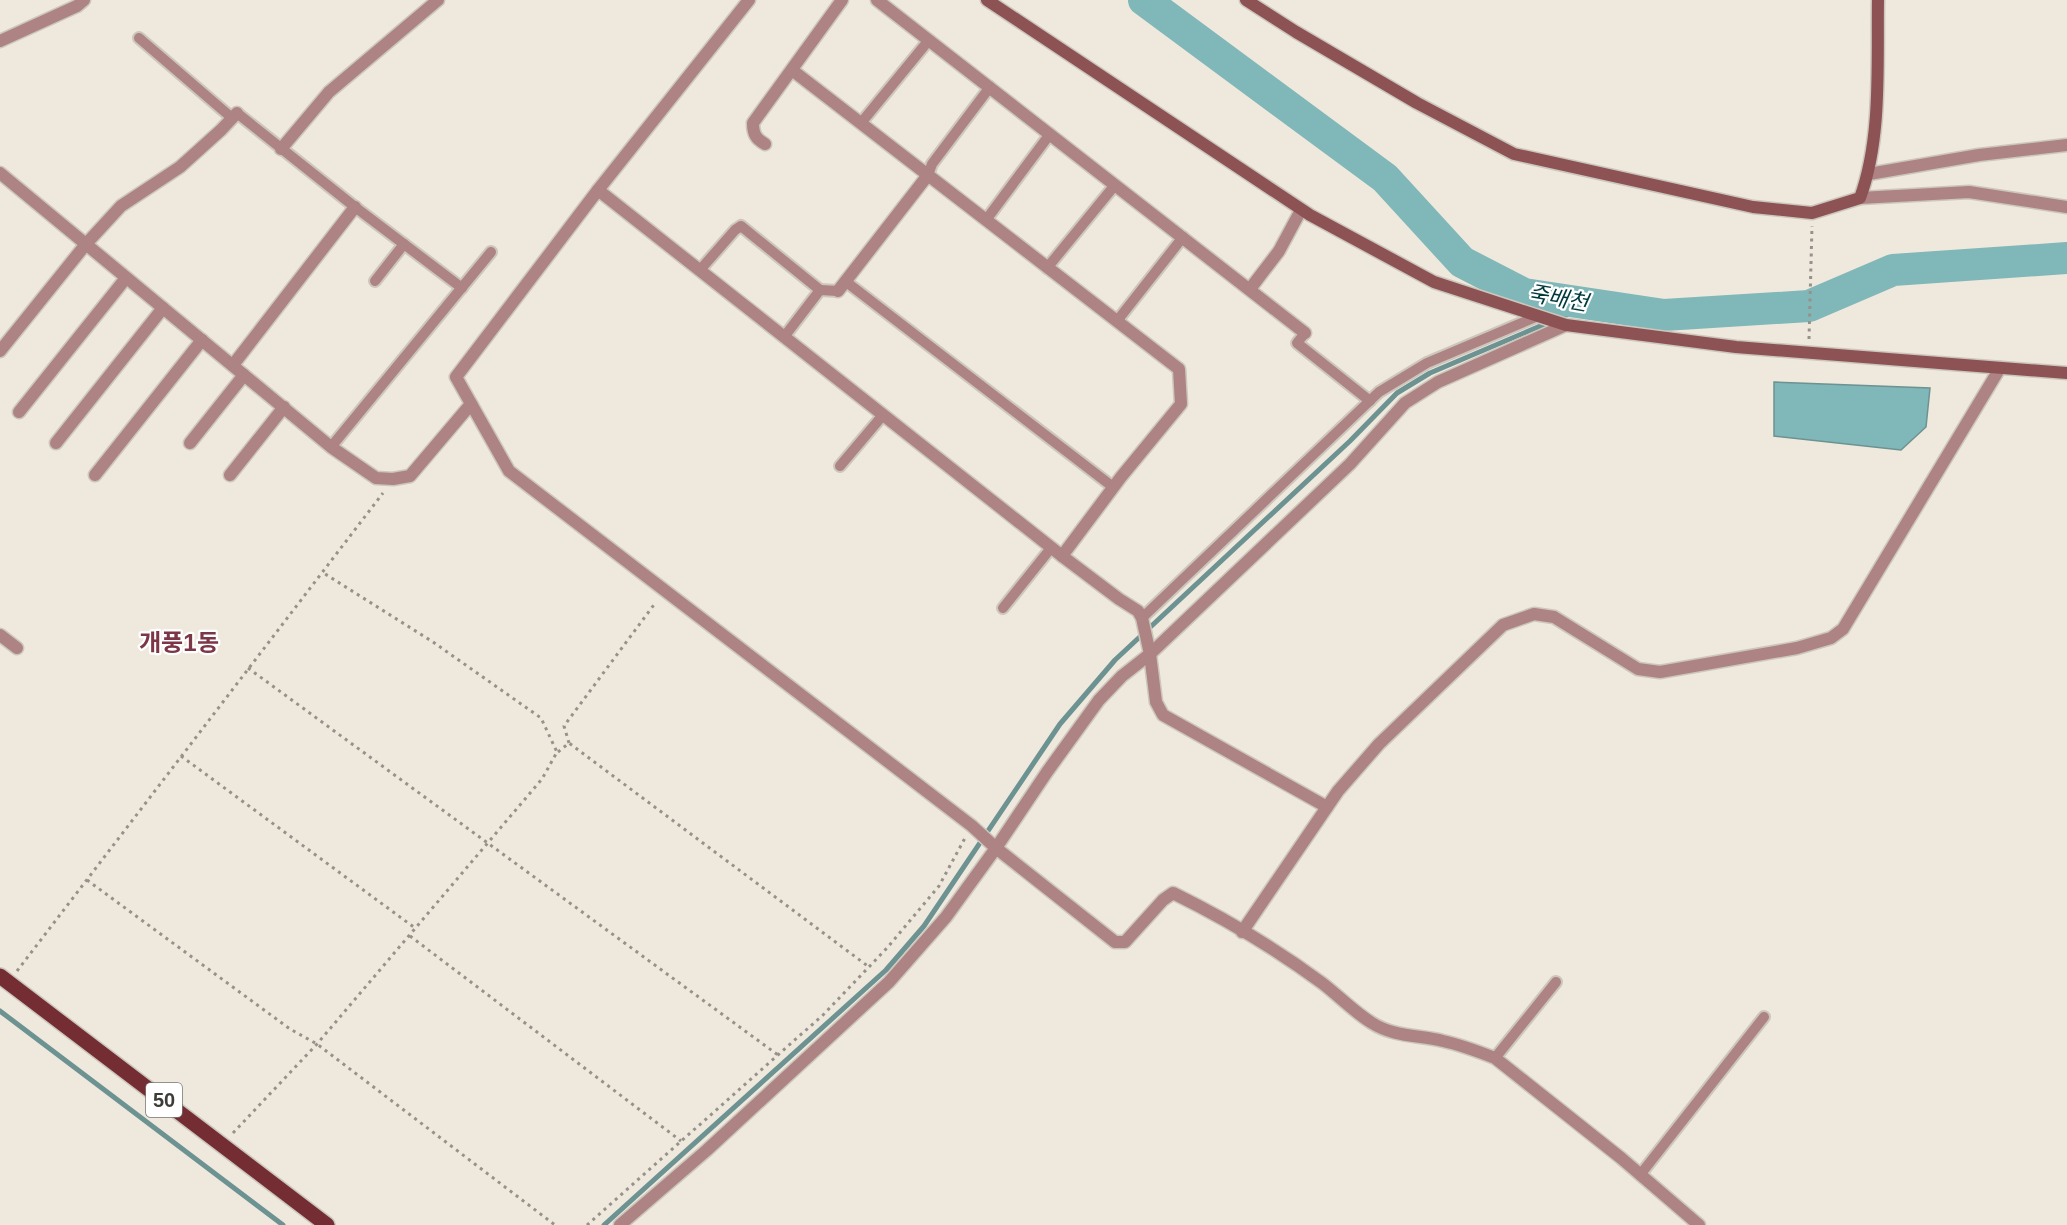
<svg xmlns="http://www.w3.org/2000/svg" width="2067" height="1225" font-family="Arial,'Noto Sans KR',sans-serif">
  <rect width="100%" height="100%" fill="#efe8dd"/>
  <!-- water -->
  <polygon fill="#80b7b8" stroke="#6c9291" stroke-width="1.5" points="1774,382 1930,388 1926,427 1901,450 1774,436"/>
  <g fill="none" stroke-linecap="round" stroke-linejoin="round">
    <!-- stream -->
    <g stroke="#6c9291" stroke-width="5">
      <polyline points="0,1011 283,1225"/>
      <polyline points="604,1225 886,970 924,926 1060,724 1115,660 1350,441 1397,393 1430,373 1592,304"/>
    </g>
    <!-- river -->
    <polyline stroke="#80b7b8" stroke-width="32" points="1144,0 1385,178 1462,262 1524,294 1664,315 1809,306 1893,270 2067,258"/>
    <defs>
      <g id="lane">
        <polyline points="139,38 232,118"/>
        <polyline points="237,113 355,207 462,288"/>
        <polyline points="861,123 929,40"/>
        <polyline points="928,175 932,164 990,87"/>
        <polyline points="986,220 1050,134"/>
        <polyline points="1047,268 1115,185"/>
        <polyline points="700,270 735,230 741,226 820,290"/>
        <polyline points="375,281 404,244"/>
        <polyline points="845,281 1113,487"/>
        <polyline points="1117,321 1183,237"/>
        <polyline points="1305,333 1297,343 1370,401"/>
        <polyline points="784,337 820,290 838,291"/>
        <polyline points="331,447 491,252"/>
        <polyline points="840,466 883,415"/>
        <polyline points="1003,608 1051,548"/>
        <polyline points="1142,618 1379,392 1427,363 1538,316"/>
        <polyline points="1495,1058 1556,982"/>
        <polyline points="1640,1175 1764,1017"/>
      </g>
      <g id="street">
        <polyline points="877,0 1305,333"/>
        <polyline points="0,41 77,6 84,0"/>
        <polyline points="792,70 1179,369 1181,404 1121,477 1062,556"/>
        <path d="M765,144C756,139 753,134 753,123L842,0"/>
        <polyline points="281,149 329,92 438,0"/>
        <polyline points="0,173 331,447 376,478 393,479 410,476 471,404"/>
        <polyline points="1869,174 1979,155 2067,145"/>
        <polyline points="598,190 749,0"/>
        <polyline points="1860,198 1969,192 2067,207"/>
        <polyline points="1250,289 1279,251 1301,210"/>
        <polyline points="838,291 928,175"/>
        <polyline points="0,351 86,244 121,206 180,167 221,130 237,113"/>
        <polyline points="233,365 355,207"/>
        <polyline points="19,412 126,278"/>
        <polyline points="56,443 163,308"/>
        <polyline points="190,443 244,375"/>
        <polyline points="95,475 202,340"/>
        <polyline points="230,475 284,407"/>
        <polyline points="0,635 17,648"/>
        <path d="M1327,807L1163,715L1156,702L1150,654L1142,618L1138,611L1119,599L1062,556L598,190L456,377L509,471L972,826L996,848L1115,942H1125L1163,900L1173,893C1224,918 1276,949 1322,983C1339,996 1354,1012 1372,1023C1394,1037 1419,1035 1443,1041C1461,1045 1477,1051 1495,1058L1621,1158L1699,1225"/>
        <polyline points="1242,932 1338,791 1379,744 1503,625 1534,614 1554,617 1638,669 1660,672 1797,648 1831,638 1843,629 2000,368"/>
        <polyline points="620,1225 707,1150 889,982 946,917 996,848 1047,772 1099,700 1122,676 1150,654 1350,464 1405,403 1438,382 1566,325"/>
      </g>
      <g id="secondary">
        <polyline points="987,0 1310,215 1434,282 1566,325 1736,347 2067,373"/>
        <path d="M1246,0L1296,32L1417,103L1514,154L1753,207L1812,213L1860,198C1882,138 1877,64 1878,0"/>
      </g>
      <polyline id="primary" points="0,976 327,1225"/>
    </defs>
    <!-- lane casing -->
    <use href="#lane" stroke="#ccc6bc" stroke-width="14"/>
    <!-- street casing -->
    <use href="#street" stroke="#ccc6bc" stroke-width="15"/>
    <!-- secondary casing -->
    <use href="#secondary" stroke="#ccc6bc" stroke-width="15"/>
    <!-- primary casing -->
    <use href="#primary" stroke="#ccc6bc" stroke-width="18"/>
    <!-- path -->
    <g stroke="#96928a" stroke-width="3" stroke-dasharray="3 4.5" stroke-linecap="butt">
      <polyline points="1809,339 1812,226"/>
      <polyline points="248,668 778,1055"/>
      <polyline points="569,743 564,726 656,602"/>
      <polyline points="558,752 569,743 869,967"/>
      <polyline points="181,756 415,928"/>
      <polyline points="87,880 290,1029 317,1044 555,1225"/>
      <polyline points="410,936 681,1141"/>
      <polyline points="17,971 383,493"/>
      <polyline points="233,1133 317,1044 542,779 557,752 541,718 433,642 322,572"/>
      <polyline points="587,1225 824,1014 887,948 939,886 965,838"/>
    </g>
    <!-- lane -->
    <use href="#lane" stroke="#ae8383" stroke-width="10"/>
    <!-- street -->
    <use href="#street" stroke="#ae8383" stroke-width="12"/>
    <!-- secondary -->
    <use href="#secondary" stroke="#8d5253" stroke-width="12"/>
    <!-- primary -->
    <use href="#primary" stroke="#742d32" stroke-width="15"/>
  </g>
  <g text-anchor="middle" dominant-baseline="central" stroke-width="4.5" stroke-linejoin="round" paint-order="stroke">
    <!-- shield labels -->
    <rect fill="#fff" stroke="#787673" stroke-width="1.5" x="146" y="1083" width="36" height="34" rx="4.5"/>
    <g font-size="20" font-weight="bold" fill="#3e3c37">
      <text x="164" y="1100">50</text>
    </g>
    <!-- water labels -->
    <g font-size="22" font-style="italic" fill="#01393b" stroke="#fff">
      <text transform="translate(1558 298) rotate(10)">죽배천</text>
    </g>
    <!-- quarter labels -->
    <g font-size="24" font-weight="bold" fill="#7d3647" stroke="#fff">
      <text x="179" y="642">개풍1동</text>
    </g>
  </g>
</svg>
